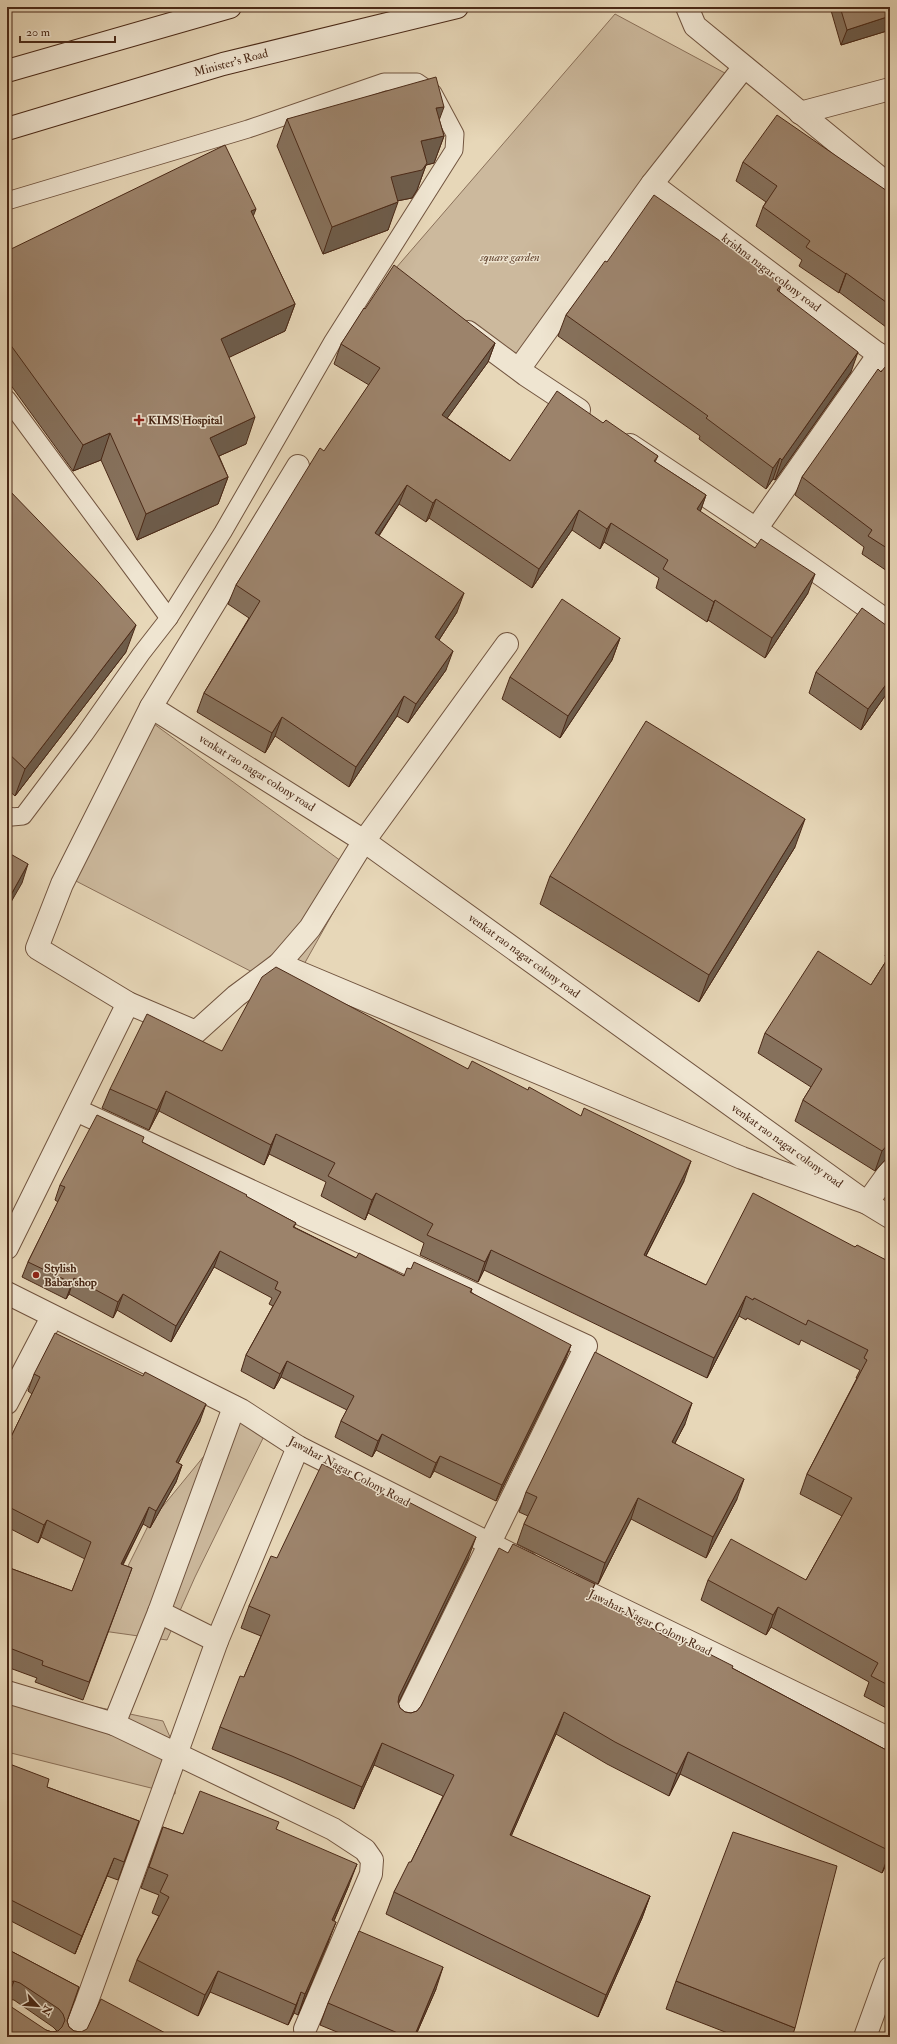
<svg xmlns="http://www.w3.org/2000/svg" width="897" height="2044" font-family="'IM FELL Double Pica',serif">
  <rect width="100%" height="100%" fill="#e7d7b8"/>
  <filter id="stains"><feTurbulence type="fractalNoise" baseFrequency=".005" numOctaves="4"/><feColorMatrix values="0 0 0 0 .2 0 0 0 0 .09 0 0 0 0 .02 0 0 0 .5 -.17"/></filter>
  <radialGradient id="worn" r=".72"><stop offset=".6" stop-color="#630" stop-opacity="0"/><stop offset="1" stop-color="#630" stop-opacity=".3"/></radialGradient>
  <!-- green -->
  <g fill="#ccb99d" stroke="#8b715a">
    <polygon points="615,14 736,79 530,364 510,349 377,290"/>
    <polygon points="150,721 356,872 289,991 74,880"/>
    <polygon points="240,1412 267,1430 195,1577 167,1640 96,1630 150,1522"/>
    <polygon points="7,1688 163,1721 177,1753 175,1794 7,1752"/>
  </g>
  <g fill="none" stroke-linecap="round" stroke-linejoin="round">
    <defs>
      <g id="service">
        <polyline points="7,201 248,129 384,82 417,82 433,93 455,134 454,150 333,341 223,532 169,618 141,654 84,735 23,816 12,817 7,815"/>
        <polyline points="7,399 169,618"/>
      </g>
      <g id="minor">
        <polyline points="687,7 695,26 890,186"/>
        <polyline points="800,113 890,89"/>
        <polyline points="652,184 890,363"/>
        <polyline points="468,332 526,375 579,410"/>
        <polyline points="519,369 652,184 744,67"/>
        <polyline points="630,445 756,529 890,623"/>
        <polyline points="298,466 151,707 62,884 37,948 128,1003 196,1032 236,996 279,964 310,928 364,841 507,644"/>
        <polyline points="756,529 879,354"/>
        <polyline points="151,707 364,841 867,1203 890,1217"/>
        <polyline points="279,964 742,1158 867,1203 890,1171"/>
        <polyline points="76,1110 586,1346 402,1723"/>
        <polyline points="7,1248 128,1003"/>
        <polyline points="7,1293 241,1410 298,1447 526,1562"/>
        <polyline points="7,1403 52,1317"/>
        <polyline points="574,1586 890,1739"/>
        <polyline points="159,1612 217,1641"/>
        <polyline points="7,1692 114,1724 333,1829 365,1850 372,1860 371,1874 305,2029"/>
        <polyline points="114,1724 159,1612 234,1407"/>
        <polyline points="73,2037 86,2004 217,1641 298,1447"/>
      </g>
      <polyline id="tertiary" points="865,2037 890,1968"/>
      <g id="secondary">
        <polyline points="7,71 230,7"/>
        <polyline points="7,129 223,64 457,7"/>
      </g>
    </defs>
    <!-- service casing -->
    <use href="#service" stroke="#71543f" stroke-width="19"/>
    <!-- minor casing -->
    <use href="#minor" stroke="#71543f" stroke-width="24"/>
    <!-- tertiary casing -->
    <use href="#tertiary" stroke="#71543f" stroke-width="24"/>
    <!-- secondary casing -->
    <use href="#secondary" stroke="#4a2917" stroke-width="24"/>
    <!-- service -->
    <use href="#service" stroke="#efe5d1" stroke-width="17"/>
    <!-- minor -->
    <use href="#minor" stroke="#efe5d1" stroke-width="22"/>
    <!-- tertiary -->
    <use href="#tertiary" stroke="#efe5d1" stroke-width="22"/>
    <!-- secondary -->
    <use href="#secondary" stroke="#efe5d1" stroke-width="22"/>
  </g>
  <!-- wall -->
  <g fill="#86715c" stroke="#4a2917">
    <polygon points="830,7 890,7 890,30 841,45"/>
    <polygon points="287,119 439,119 444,136 434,163 426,165 417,190 412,198 397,201 388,230 323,254 277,146"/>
    <polygon points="743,162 890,193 890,330 839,292 839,293 799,266 802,260 756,226 763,207 766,202 736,181"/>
    <polygon points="253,216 295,304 285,331 229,357 246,444 219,456 228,477 218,504 137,540 101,460 73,471 7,380 7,251"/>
    <polygon points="607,262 782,284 779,291 851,372 775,480 773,479 766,489 699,439 700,436 558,336 566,315"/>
    <polygon points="365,309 495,343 488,362 447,418 510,461 603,423 658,456 655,462 706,495 700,512 808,593 765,658 708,620 707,622 656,588 659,578 604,542 600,549 572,530 532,588 429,518 426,522 399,504 379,536 457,612 439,640 446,670 408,723 397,716 349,787 275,736 265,753 197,712 204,693 249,618 228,604 236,585 369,385 334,364 341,344"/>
    <polygon points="890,371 890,573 862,554 864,547 795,495 802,477 881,372"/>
    <polygon points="7,488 126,652 15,796 7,789"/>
    <polygon points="890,628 890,689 861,730 809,693 816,672"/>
    <polygon points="620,638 612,660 560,738 502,699 510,677"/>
    <polygon points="795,847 699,1002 540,904 550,876"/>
    <polygon points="890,944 890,1159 885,1160 875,1171 795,1121 803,1100 811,1087 758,1053 765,1033 871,985 888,958 885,956"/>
    <polygon points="222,1051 468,1069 684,1181 646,1256 706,1285 855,1247 890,1262 890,1710 864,1696 869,1682 771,1627 766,1635 701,1600 708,1580 806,1580 842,1516 800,1494 807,1474 857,1378 856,1378 860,1370 801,1340 799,1345 747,1318 746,1320 739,1316 707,1378 484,1270 478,1282 420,1255 424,1243 368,1213 365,1220 321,1196 326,1182 269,1154 264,1165 159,1111 149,1130 102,1108 110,1089"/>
    <polygon points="142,1142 296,1223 294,1227 356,1258 404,1276 411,1269 472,1289 471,1292 565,1361 496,1501 434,1471 430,1478 376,1450 372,1457 335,1437 341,1421 347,1410 281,1377 274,1389 241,1371 246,1355 273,1306 269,1304 272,1298 214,1267 171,1342 117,1310 113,1318 69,1294 66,1299 22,1277 28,1262 58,1202 55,1200 60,1185"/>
    <polygon points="34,1374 200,1421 178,1463 182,1465 176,1482 150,1528 143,1524 123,1565 132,1568 83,1700 35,1682 37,1678 7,1667 7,1567 72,1591 85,1559 41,1537 38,1543 7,1527 7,1447 11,1437 32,1394 28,1391"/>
    <polygon points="685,1424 675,1443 737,1499 706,1558 631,1519 598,1584 517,1544 524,1524 528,1516 519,1512 526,1492"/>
    <polygon points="508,1553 595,1584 591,1593 668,1638 732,1668 890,1752 890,1857 882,1873 680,1774 669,1796 607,1764 556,1734 511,1836 650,1896 642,1918 598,2017 386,1914 394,1892 411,1862 443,1796 374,1765 354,1809 284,1778 212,1749 220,1727 244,1677 261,1636 241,1628 249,1606 277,1558 468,1559 398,1703 400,1708 405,1712 411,1713 417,1711 421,1706"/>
    <polygon points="7,1763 47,1787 139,1821 118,1880 107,1876 75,1954 7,1919"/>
    <polygon points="163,1827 183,1834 276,1829 349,1885 334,1921 328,1943 298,2015 294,2013 288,2025 210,1992 198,2016 129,1981 137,1960 159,1916 152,1913 159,1895 141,1888"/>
    <polygon points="7,1949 79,1987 67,2021 69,2027 74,2031 81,2032 7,2037 46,2030 52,2032 57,2031 53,2027 14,2000 7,1999"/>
    <polygon points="676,1981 795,2028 792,2037 738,2037 666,2009"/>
    <polygon points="436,1989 415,2037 349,2037 320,2025 328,2003"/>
  </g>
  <!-- shaded-wall -->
  <g fill="#6d5c4b" stroke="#4a2917">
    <polygon points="890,16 890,30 841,45 847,30"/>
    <polygon points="444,107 434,134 436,108"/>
    <polygon points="444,136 434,163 426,165 417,190 412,198 381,204 391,177 421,141"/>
    <polygon points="398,202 388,230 323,254 332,227"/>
    <polygon points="256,209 246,235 251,211"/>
    <polygon points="846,273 839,292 839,293 846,274"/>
    <polygon points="295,304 285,331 211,366 221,339"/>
    <polygon points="495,343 488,362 435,435 442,415"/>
    <polygon points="858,352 851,372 775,480 782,460"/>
    <polygon points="255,417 246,444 201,464 210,438"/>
    <polygon points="110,433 101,460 73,471 83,445"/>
    <polygon points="780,458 773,479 766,489 773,468"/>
    <polygon points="228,477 218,504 137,540 146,514"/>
    <polygon points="407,485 399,504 367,553 375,533"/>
    <polygon points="706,495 699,515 697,509"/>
    <polygon points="436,499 429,518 426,522 433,503"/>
    <polygon points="579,510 572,530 532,588 539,569"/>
    <polygon points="611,523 604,542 600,549 607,529"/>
    <polygon points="815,574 808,593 765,658 772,638"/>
    <polygon points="464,593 457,612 428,657 435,637"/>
    <polygon points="715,600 708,620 707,622 714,602"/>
    <polygon points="136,625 126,652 15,796 25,769"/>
    <polygon points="620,638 612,660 560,738 568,716"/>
    <polygon points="453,651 446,670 408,723 416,704"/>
    <polygon points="890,679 890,689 861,730 868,709"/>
    <polygon points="404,696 397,716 349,787 356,767"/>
    <polygon points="282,717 275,736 265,753 272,733"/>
    <polygon points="805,819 795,847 699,1002 709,975"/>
    <polygon points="28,864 22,883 7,909 7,902"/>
    <polygon points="166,1091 159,1111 149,1130 157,1110"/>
    <polygon points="276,1134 269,1154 264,1165 271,1145"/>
    <polygon points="890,1142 890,1159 885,1160 875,1171 882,1151"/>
    <polygon points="691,1161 684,1181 636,1275 644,1255"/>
    <polygon points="376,1193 368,1213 365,1220 372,1200"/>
    <polygon points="491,1250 484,1270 478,1282 485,1262"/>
    <polygon points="220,1251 214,1267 171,1342 176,1326"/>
    <polygon points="74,1278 69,1294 66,1299 72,1283"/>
    <polygon points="123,1294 117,1310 113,1318 118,1302"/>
    <polygon points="746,1296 739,1316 707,1378 714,1358"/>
    <polygon points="571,1345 565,1361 496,1501 502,1485"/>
    <polygon points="287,1361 281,1377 274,1389 280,1374"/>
    <polygon points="692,1403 685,1424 665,1462 672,1442"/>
    <polygon points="206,1404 200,1421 170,1479 176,1462"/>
    <polygon points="382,1434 376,1450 372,1457 378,1441"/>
    <polygon points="440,1456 434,1471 430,1478 436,1463"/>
    <polygon points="182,1465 176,1482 150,1528 156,1511"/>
    <polygon points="744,1479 737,1499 706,1558 713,1537"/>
    <polygon points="638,1498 631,1519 598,1584 605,1563"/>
    <polygon points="149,1507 143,1524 114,1581 121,1564"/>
    <polygon points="47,1520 41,1537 38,1543 44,1525"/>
    <polygon points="476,1537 468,1559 391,1718 399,1696"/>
    <polygon points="778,1607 771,1627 766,1635 773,1615"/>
    <polygon points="564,1712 556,1734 502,1857 510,1835"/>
    <polygon points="382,1743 374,1765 354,1809 362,1787"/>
    <polygon points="688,1752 680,1774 669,1796 677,1774"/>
    <polygon points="890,1851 890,1857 882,1873"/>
    <polygon points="114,1858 107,1876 75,1954 82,1936"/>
    <polygon points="357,1864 349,1885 325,1941 332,1920"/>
    <polygon points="650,1896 642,1918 598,2017 606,1995"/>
    <polygon points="336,1922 328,1943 298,2015 305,1994"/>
    <polygon points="443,1967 436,1989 415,2037 414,2037"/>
    <polygon points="218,1971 210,1992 198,2016 205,1995"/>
    <polygon points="14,1981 7,1999 7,1983"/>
    <polygon points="301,1992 294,2013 288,2025 296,2005"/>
  </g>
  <!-- building -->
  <g fill="#9c836b" stroke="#4a2917">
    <polygon points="840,7 890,7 890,16 847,30"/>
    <polygon points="436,77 444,107 436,108 444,136 421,141 427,163 422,170 391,177 398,202 332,227 287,119"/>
    <polygon points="777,115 890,193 890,211 888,213 890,214 890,305 846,273 846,274 806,247 810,241 763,207 777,186 743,162"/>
    <polygon points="225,145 256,209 251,211 295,304 221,339 255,417 210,438 228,477 146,514 110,433 83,445 7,340 7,251"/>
    <polygon points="654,195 782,284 777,290 858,352 782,460 780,458 773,468 706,418 708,416 566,315 605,261 607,262"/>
    <polygon points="394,265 495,343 442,415 510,461 557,391 603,423 606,420 658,456 654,461 706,495 697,509 755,548 761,539 815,574 772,638 715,600 714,602 663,569 668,560 611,523 607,529 579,510 539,569 436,499 433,503 407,485 375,533 464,593 435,637 453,651 416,704 404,696 356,767 282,717 272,733 204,693 260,601 236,585 320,448 324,451 380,368 341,344 364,308 365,309"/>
    <polygon points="885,367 890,371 890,550 868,536 872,530 802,477 878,369 881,372"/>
    <polygon points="7,488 99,583 136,625 25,769 7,752"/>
    <polygon points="562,599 620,638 568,716 510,677"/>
    <polygon points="862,608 890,628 890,679 868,709 816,672"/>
    <polygon points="646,721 805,819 709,975 550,876"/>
    <polygon points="7,852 28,864 7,902"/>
    <polygon points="818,951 871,985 890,955 890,1142 882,1151 803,1100 822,1069 765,1033"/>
    <polygon points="276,967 468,1069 472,1061 528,1090 529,1087 581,1116 584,1108 691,1161 644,1255 706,1285 753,1193 855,1247 857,1245 890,1262 890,1686 871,1676 878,1663 778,1607 773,1615 708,1580 731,1539 806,1580 852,1498 807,1474 867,1360 864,1358 868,1350 808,1320 806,1325 754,1298 753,1300 746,1296 714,1358 491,1250 485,1262 427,1235 433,1224 376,1193 372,1200 328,1176 335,1163 276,1134 271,1145 166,1091 157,1110 110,1089 147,1014 222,1051 262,977"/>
    <polygon points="97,1115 144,1137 142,1142 247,1195 246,1196 296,1223 293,1227 356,1258 359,1253 404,1276 407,1268 411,1269 414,1262 472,1289 470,1292 571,1345 502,1485 440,1456 436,1463 382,1434 378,1441 341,1421 354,1396 287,1361 280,1374 246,1355 281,1292 275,1289 278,1282 220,1251 176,1326 123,1294 118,1302 74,1278 72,1283 28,1262 65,1187 60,1185"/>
    <polygon points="55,1333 143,1376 145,1372 206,1404 176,1462 182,1465 156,1511 149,1507 121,1564 132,1568 89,1682 42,1665 43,1661 7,1647 7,1567 72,1591 91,1542 47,1520 44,1525 7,1506 7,1448 12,1438 11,1437 40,1377 34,1374"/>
    <polygon points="595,1352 692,1403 672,1442 744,1479 713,1537 638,1498 605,1563 524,1524 537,1497 526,1492"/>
    <polygon points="322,1464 395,1500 397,1496 476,1537 399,1696 398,1702 400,1708 405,1712 411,1713 417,1711 421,1706 499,1548 508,1553 513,1544 595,1584 590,1592 668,1638 670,1634 733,1666 732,1668 890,1752 890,1851 688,1752 677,1774 615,1742 564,1712 510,1835 650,1896 606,1995 394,1892 409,1862 411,1862 454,1775 382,1743 362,1787 292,1756 220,1727 240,1676 244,1677 270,1615 249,1606 271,1556 277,1558"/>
    <polygon points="7,1763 49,1779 47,1787 139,1821 124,1862 114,1858 82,1936 7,1898"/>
    <polygon points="200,1791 279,1822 276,1829 357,1864 332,1920 336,1922 305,1994 301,1992 296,2005 218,1971 205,1995 137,1960 169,1897 160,1892 168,1875 149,1867 163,1827 183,1834"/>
    <polygon points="733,1832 837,1866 795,2028 676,1981"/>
    <polygon points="359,1931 443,1967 414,2037 407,2037 328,2003"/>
    <polygon points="7,1949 79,1987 67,2021 69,2027 74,2031 81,2032 87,2029 101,1999 171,2036 170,2037 7,2037 7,2004 46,2030 52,2032 58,2031 62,2027 65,2020 63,2014 59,2009 20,1983 14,1981 7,1983"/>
  </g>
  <!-- markers -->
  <g fill="#8f2418" stroke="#efe5d1" stroke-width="1.5">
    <path d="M137 414h4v4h4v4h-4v4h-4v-4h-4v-4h4z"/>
    <circle cx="36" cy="1275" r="4"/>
  </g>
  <g text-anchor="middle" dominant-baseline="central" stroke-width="3" stroke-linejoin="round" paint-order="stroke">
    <!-- street labels -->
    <g font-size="12" fill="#4a2917" stroke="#efe5d1">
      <text transform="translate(231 63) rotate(-15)">Minister's Road</text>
      <text transform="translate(771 273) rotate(37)">krishna nagar colony road</text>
      <text transform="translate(257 773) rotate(32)">venkat rao nagar colony road</text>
      <text transform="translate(524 956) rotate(36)">venkat rao nagar colony road</text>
      <text transform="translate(787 1146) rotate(36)">venkat rao nagar colony road</text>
      <text transform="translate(349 1472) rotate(28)">Jawahar Nagar Colony Road</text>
      <text transform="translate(650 1623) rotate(26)">Jawahar Nagar Colony Road</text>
    </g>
    <!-- park labels -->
    <g font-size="12" font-style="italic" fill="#644632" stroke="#efe5d1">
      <text x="510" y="257">square garden</text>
    </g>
    <!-- poi labels -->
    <g font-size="12" font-weight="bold" fill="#4a2917" stroke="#efe5d1" text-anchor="start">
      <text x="148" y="420">KIMS Hospital</text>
      <text x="44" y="1268">Stylish<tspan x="44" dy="14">Babar shop</tspan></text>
    </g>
  </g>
  <!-- margin -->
  <rect width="897" height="2044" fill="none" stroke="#e7d7b8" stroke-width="24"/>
  <rect x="8" y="8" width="881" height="2028" fill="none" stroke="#4a2917" stroke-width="2"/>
  <rect x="12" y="12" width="873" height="2020" fill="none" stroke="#4a2917"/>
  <!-- north arrow -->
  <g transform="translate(38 2006) rotate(116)" stroke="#efe5d1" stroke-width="3" paint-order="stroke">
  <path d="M0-3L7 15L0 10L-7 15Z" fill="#4a2917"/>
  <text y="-6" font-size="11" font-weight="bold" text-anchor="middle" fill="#4a2917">N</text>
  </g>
  <!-- scale -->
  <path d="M20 36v6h95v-6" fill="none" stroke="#4a2917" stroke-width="2"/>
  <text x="26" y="36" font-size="12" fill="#4a2917" stroke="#efe5d1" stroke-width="3" paint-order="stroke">20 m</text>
  <rect width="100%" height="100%" filter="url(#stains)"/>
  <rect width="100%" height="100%" fill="url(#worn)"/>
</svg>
